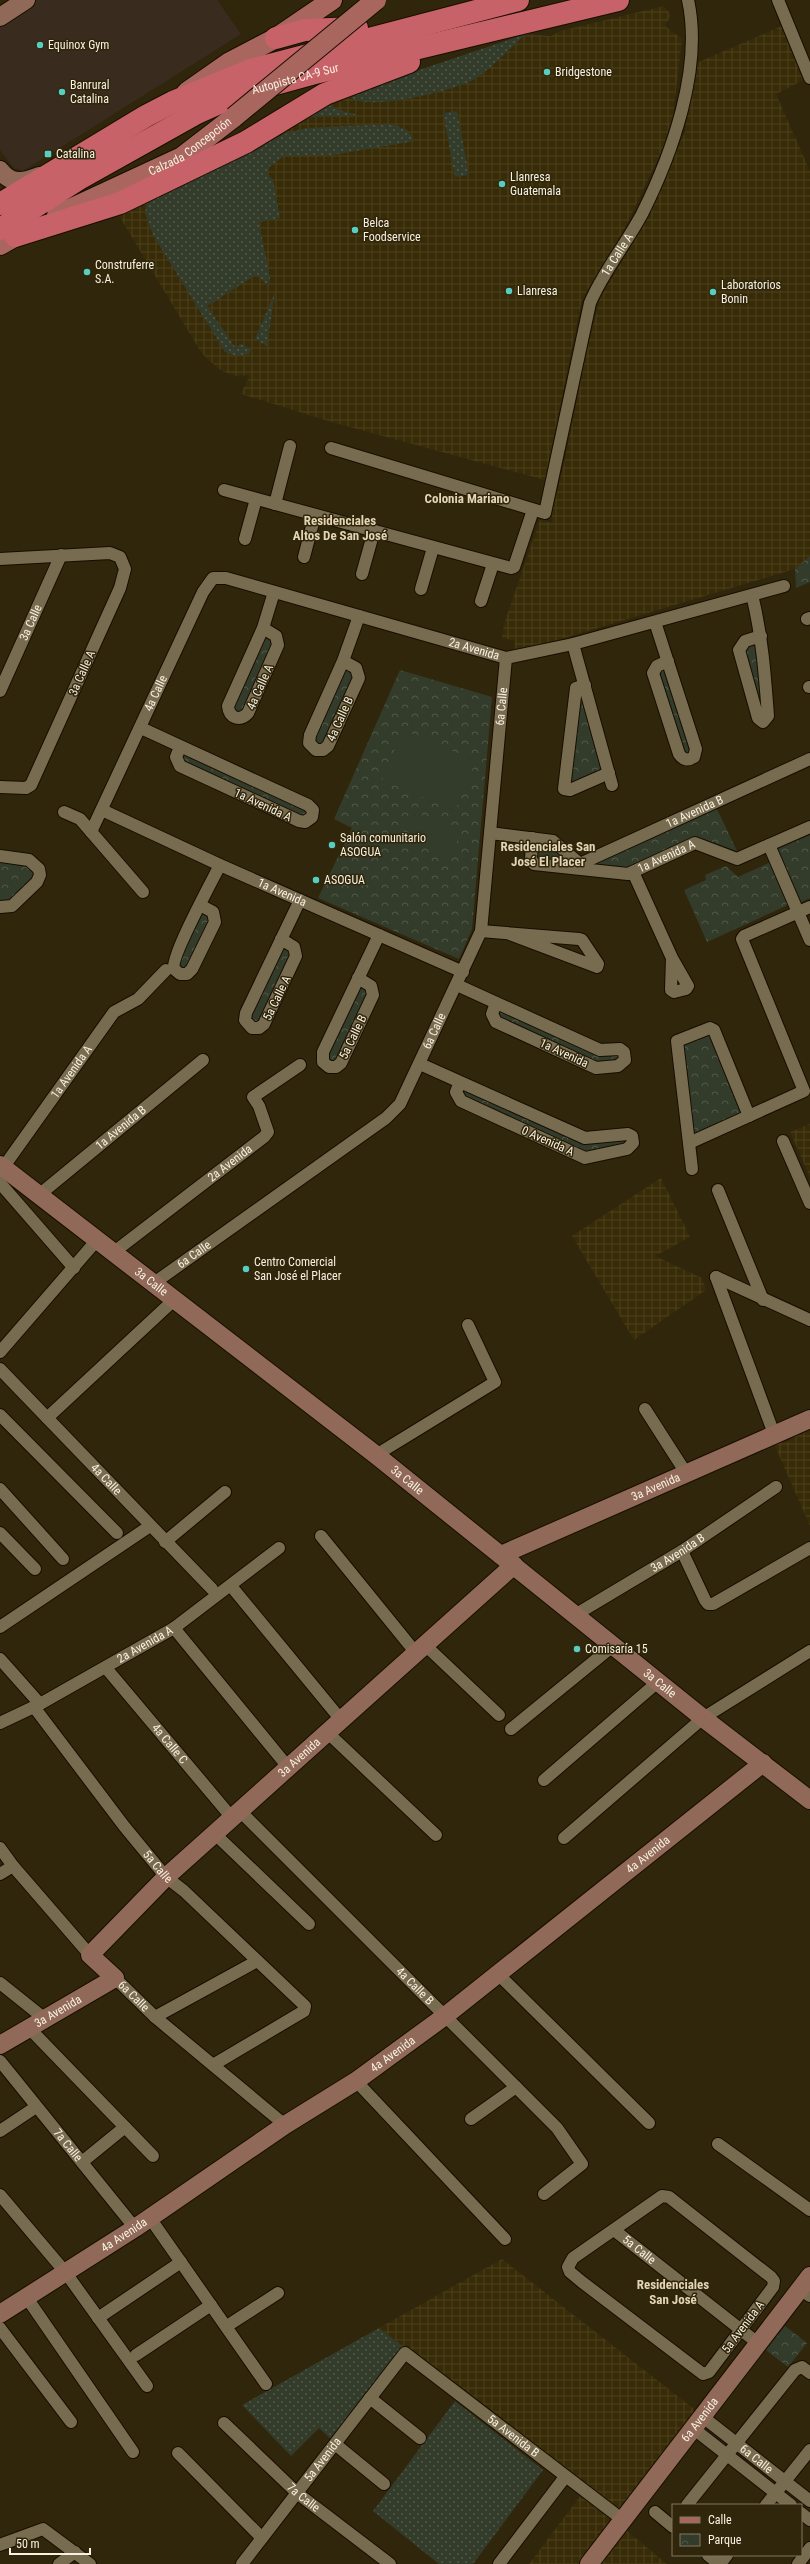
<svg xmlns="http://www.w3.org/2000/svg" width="810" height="2564" font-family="'Roboto Condensed',sans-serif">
  <defs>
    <pattern id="industrial-grid" width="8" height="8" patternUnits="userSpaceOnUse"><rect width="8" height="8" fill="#382b07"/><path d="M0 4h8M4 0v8" fill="none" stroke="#4c401f"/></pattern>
    <pattern id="grass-dots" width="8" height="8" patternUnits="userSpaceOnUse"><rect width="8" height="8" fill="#333c2b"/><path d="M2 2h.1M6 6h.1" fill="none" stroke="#515949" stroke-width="1.8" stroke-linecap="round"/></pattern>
    <pattern id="park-crowns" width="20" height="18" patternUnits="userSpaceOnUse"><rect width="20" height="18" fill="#333c2b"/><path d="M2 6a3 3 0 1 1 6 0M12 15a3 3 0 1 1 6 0" fill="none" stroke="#515949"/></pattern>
  </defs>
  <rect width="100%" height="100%" fill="#30260b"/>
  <!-- commercial -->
  <polygon fill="#392c1e" points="35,0 217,0 241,34 23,171 14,168 0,150 0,24"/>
  <!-- industrial -->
  <g fill="url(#industrial-grid)">
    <polygon points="664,6 671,15 665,26 682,39 673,115 663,148 624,230 582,299 545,480 335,423 241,394 250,375 236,376 222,371 207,359 199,349 115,209 348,94 526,34 551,36 560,31"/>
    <polygon points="782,26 804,80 776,94 810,171 810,556 795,569 514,653 515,641 502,638 504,624 540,520 552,523 552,512 564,464 586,354 600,298 639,233 685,132 694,64"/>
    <polygon points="810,1124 810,1177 790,1132"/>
    <polygon points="661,1178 690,1237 655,1256 702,1278 706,1290 634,1340 572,1236"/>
    <polygon points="810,1428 810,1526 775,1446 776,1441 788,1442 799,1432"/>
    <polygon points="502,2259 698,2412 620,2511 379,2328"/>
    <polygon points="581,2495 614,2521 581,2564 529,2564"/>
    <polygon points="627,2531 667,2564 601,2564"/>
  </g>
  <!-- grass -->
  <g fill="url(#grass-dots)">
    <path d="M526,34C509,49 492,68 473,80C455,90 359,115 348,94Z"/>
    <polygon points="321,102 343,111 358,115 295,118"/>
    <polygon points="457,111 469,175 455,177 443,113"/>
    <polygon points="392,124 407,130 415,141 332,155 284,156 268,168 268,175 273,180 280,218 259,222 270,278 269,286 256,275 207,306 235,347 241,344 251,349 249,354 235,356 225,352 153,235 145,213 147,201 284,134 306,128"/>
    <polygon points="275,292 267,346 255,339"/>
    <polygon points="379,2328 405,2348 332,2440 319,2428 291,2456 242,2405"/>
    <polygon points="455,2401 543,2470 473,2564 439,2564 373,2511"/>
  </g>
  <!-- park -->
  <g fill="url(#park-crowns)">
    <polygon points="810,556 810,582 796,588 795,569"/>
    <polygon points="263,628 276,636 240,718 230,703"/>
    <polygon points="761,636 765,721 742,643"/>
    <polygon points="343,661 358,671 323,750 310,735"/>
    <polygon points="668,661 696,749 686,760 654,670"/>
    <polygon points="400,670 492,697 472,929 459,959 318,898 352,828 334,819"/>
    <polygon points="585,685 609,773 570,790 576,688"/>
    <polygon points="180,747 309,805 310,820 180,766"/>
    <polygon points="716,807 737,851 698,837 628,869 591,865"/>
    <polygon points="810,835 810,898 799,903 775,849"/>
    <polygon points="532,838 553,841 587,870 534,864"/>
    <polygon points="0,861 24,864 33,869 35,876 8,902 0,903"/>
    <polygon points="771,862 790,904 707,942 684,890 706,880 705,875 726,866 738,877"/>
    <polygon points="200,905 213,912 183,974 174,959"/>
    <polygon points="281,939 294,947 259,1028 246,1013"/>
    <polygon points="358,978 373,989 332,1067 323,1052"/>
    <polygon points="496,1003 600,1050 617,1048 625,1058 596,1068 496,1022"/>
    <polygon points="710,1028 749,1116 689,1143 680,1039"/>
    <polygon points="460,1082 585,1137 628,1134 634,1142 585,1158 461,1101"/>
    <polygon points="785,2326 807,2343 788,2367 766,2350"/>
  </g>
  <!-- pitch -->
  <g fill="#333c2b">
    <polygon points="403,730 476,761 455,811 382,780"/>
    <polygon points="416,813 461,832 449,858 405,839"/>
  </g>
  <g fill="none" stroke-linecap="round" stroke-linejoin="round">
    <defs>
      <g id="street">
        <polyline points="778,0 810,78"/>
        <path id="s1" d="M331,448L545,513L590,303C603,272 626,244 642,214C672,154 703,68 688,0"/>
        <polyline points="224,490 511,568 514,567 533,510"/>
        <polyline points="275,504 290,446"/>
        <polyline points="245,539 256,499"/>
        <polyline points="304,557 315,515"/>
        <polyline points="0,559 110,553 120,557 125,569 120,588 31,785 26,788 0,787"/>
        <polyline points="362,574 374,531"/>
        <polyline points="421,589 433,548"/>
        <path d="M752,595C762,635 765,675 768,716L763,722L758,718L739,650L745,641L761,636"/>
        <polyline points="481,601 493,564"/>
        <polyline points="807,619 810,618"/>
        <path d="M655,622L696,749L694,757C688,761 683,760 679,754L653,673L657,666L668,661"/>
        <path d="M263,628L276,636L278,645L248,713C240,722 229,718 228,706L263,628L274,592"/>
        <polyline points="573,644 612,785"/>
        <polyline points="343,661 356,668 359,678 328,746 323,750 316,750 309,743 310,735 343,661 359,616"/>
        <polyline points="585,685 576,688 564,789 570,790 609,773"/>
        <polyline points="809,687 810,687"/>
        <path id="s2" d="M0,691L61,555"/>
        <polyline points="141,728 308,805 313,810 312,817 305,822 299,821 180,766 176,757 180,747"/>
        <path id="s3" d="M102,810L220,865L463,972"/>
        <polyline points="64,812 80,819 143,892"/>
        <path id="s4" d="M91,832L203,592L213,578H226L506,658L573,644L784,586"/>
        <polyline points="490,833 553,841 585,868"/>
        <path id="s5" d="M532,838L531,861L534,864L628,874L695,843L737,859L810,827"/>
        <polyline points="769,845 810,940"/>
        <polyline points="0,856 29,860 39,869 40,875 37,882 12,906 0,907"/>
        <path id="s6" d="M580,864L810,759"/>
        <polyline points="633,872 672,958 671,990 674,992 686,989 688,986 672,958"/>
        <path d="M200,905L213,912L215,922L192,969L187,974H180L174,969C170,958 212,881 220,865"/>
        <polyline points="481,931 579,939 582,940 598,964 597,967 507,933"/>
        <polyline points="281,939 294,947 296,956 264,1024 259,1028 252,1028 245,1020 246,1013 300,900"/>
        <polyline points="358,978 371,986 373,995 341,1063 336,1067 329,1067 323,1062 323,1052 379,935"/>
        <polyline points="457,985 600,1050 620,1049 624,1052 625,1060 618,1066 596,1068 496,1022 492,1014 496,1003"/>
        <polyline points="420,1064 585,1138 628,1134 632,1136 633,1143 627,1149 585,1158 461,1101 456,1092 460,1082"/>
        <polyline points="783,1141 810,1203"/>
        <polyline points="689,1143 804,1091 742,939 744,936 810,907"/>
        <polyline points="692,1169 677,1041 710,1028 714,1030 749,1116"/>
        <path id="s7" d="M0,1172L114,1012L138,999L166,970"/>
        <polyline points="0,1183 74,1268"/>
        <polyline points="718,1190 763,1300"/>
        <path id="s8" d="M39,1195L203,1060"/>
        <path id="s9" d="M114,1252L264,1137L268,1132L259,1106L253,1097L300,1065"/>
        <polyline points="716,1277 774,1434"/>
        <polyline points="716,1277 810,1320"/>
        <path id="s10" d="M154,1283L386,1118L400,1104L481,931L506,658"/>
        <polyline points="0,1352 97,1240"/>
        <path id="s11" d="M0,1369L212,1589"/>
        <polyline points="645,1409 686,1473"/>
        <polyline points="0,1415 117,1533"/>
        <polyline points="47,1418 175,1299"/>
        <polyline points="376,1455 495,1382 468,1325"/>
        <polyline points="0,1489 63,1559"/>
        <polyline points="0,1533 35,1569"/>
        <polyline points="321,1536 416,1653"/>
        <polyline points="165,1542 225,1492"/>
        <polyline points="682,1551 705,1600 708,1604 713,1604 810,1548"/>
        <polyline points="231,1586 342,1721"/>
        <path id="s12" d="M575,1615L682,1551L776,1487"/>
        <polyline points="0,1627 150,1526"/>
        <polyline points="174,1628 288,1767"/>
        <polyline points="425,1645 499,1715"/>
        <polyline points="0,1659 40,1704"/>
        <path id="s13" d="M106,1668L233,1819"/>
        <path id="s14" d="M34,1707L124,1826L166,1877L184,1891L305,2006L304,2011L213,2065"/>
        <path id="s15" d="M0,1723L40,1704L174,1628L279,1548"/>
        <polyline points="511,1729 614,1645"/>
        <polyline points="328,1733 436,1835"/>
        <polyline points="544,1780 659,1681"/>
        <path id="s16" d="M241,1812L557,2128L582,2164L544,2194"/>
        <polyline points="215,1834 309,1924"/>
        <polyline points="564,1838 703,1718 810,1651"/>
        <polyline points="0,1848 13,1866 90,1955"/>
        <polyline points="0,1874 13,1866"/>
        <polyline points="498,1974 649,2123"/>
        <path id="s17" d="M115,1978L155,2017L285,2125"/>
        <polyline points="0,1983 45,2019"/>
        <polyline points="155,2017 257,1961"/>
        <polyline points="30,2029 153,2156"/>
        <path id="s18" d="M0,2061L135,2228"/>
        <polyline points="356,2081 505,2239"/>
        <polyline points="471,2119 516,2087"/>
        <polyline points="0,2131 36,2107"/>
        <polyline points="718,2144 810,2210"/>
        <polyline points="82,2162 125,2127"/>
        <polyline points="0,2195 66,2273 147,2386"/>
        <polygon points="662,2196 669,2197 771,2277 774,2281 773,2287 709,2372 703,2374 582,2282 570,2272 568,2267 573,2258"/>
        <polyline points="150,2218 266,2384"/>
        <path id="s19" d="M614,2230L759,2344"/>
        <polyline points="800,2289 810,2296"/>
        <polyline points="27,2298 133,2452"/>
        <polyline points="98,2318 181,2262"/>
        <polyline points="227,2326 278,2293"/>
        <polyline points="0,2328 71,2422"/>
        <polyline points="136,2355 211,2305"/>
        <polyline points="370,2398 420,2438"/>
        <path id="s20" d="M703,2417L810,2501"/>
        <path id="s21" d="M224,2423L297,2493L390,2564"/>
        <polyline points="694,2429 791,2505"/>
        <polyline points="335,2444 384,2484"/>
        <polyline points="178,2453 262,2538"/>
        <polyline points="687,2505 795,2370 802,2367 810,2373"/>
        <polyline points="766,2505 810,2450"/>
        <polyline points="655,2512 673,2527"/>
        <polyline points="801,2513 810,2520"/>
        <polyline points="0,2545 43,2529 90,2564"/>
        <polyline points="708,2555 719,2564"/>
        <polyline points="59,2564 75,2552"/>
        <path id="s22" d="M242,2564L405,2353L623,2520"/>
        <polyline points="499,2564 565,2477"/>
        <polyline points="720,2564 727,2555"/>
        <polyline points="798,2564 810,2548"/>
      </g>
      <g id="secondary">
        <polyline points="0,17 26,0"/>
        <path d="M0,170C11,185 24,182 39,176"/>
        <path id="s23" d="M0,1165L376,1455L703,1718L810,1800"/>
        <path id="s24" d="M501,1555L810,1419"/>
        <path id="s25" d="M0,2045L115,1978L90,1955L166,1877L514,1565"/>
        <path id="s26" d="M0,2314L135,2228L285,2125L356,2081L445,2016L763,1763"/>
        <path id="s27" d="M589,2564L810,2276"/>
      </g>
      <g id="primary">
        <polyline points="187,92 230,62 276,38 332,0"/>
        <path id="s28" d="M57,215L182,157L234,117"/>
        <polyline points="0,245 30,228"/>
      </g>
      <g id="highway">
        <polyline points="276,38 305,30 357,28"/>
        <polyline points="0,204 146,116 173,102 251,70 518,0"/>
        <path id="s29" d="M0,229L79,179L197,113L239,94L319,72L618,0"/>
        <polyline points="15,236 120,203 246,142 325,94 409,62"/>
      </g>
    </defs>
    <!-- street casing -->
    <use href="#street" stroke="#180e00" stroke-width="14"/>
    <!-- secondary casing -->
    <use href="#secondary" stroke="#180e00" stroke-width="20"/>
    <!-- primary casing -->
    <use href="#primary" stroke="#180e00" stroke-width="22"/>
    <!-- highway casing -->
    <use href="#highway" stroke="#180e00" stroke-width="24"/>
    <!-- street -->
    <use href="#street" stroke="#786c50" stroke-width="12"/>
    <!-- secondary -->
    <use href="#secondary" stroke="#906958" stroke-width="18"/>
    <!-- primary -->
    <use href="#primary" stroke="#a8665f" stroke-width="20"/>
    <!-- highway -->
    <use href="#highway" stroke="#c86269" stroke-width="22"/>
    <defs>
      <polyline id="primary-bridge" points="234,117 376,0"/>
    </defs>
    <!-- primary-bridge casing -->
    <use href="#primary-bridge" stroke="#180e00" stroke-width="22" stroke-linecap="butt"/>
    <!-- primary-bridge -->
    <use href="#primary-bridge" stroke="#a8665f" stroke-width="20"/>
  </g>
  <!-- markers -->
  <g fill="#58cec0" stroke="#30260b" stroke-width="1.5">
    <circle cx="40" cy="45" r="4"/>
    <circle cx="547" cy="72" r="4"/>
    <circle cx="62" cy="92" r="4"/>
    <rect x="44" y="150" width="8" height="8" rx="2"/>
    <circle cx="502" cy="184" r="4"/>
    <circle cx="355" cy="230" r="4"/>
    <circle cx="87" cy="272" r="4"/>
    <circle cx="509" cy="291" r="4"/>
    <circle cx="713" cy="292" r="4"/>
    <circle cx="332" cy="845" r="4"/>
    <circle cx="316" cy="880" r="4"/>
    <circle cx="246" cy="1269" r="4"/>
    <circle cx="577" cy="1649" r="4"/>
  </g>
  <g text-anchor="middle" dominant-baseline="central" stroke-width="3" stroke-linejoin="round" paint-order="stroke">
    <!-- poi labels -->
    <g font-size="12" fill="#f8f1e1" stroke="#30260b" text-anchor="start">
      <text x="48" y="45">Equinox Gym</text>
      <text x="555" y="72">Bridgestone</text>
      <text x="70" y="85">Banrural<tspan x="70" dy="14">Catalina</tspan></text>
      <text x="56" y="154">Catalina</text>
      <text x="510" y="177">Llanresa<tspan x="510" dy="14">Guatemala</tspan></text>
      <text x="363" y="223">Belca<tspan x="363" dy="14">Foodservice</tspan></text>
      <text x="95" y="265">Construferre<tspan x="95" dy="14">S.A.</tspan></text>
      <text x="721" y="285">Laboratorios<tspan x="721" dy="14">Bonin</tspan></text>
      <text x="517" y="291">Llanresa</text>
      <text x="340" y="838">Salón comunitario<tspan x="340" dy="14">ASOGUA</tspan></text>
      <text x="324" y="880">ASOGUA</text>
      <text x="254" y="1262">Centro Comercial<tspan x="254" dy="14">San José el Placer</tspan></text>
      <text x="585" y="1649">Comisaría 15</text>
    </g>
    <!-- street labels -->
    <g font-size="12" fill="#f8f1e1" stroke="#30260b">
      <text stroke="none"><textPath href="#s29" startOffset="333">Autopista CA-9 Sur</textPath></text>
      <text stroke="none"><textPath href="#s28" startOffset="150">Calzada Concepción</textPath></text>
      <text stroke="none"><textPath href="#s1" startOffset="494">1a Calle A</textPath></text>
      <text stroke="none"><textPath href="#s2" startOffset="75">3a Calle</textPath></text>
      <text stroke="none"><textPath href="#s4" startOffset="553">2a Avenida</textPath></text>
      <text transform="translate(82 673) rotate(-66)">3a Calle A</text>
      <text transform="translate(260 687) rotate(-66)">4a Calle A</text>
      <text stroke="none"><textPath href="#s4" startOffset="153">4a Calle</textPath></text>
      <text stroke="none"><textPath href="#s10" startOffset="721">6a Calle</textPath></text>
      <text transform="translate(340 719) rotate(-66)">4a Calle B</text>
      <text transform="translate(263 805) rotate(25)">1a Avenida A</text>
      <text stroke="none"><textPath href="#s6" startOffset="126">1a Avenida B</textPath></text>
      <text stroke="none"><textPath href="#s5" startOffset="164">1a Avenida A</textPath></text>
      <text stroke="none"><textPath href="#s3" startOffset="198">1a Avenida</textPath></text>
      <text transform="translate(277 998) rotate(-64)">5a Calle A</text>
      <text stroke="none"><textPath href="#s10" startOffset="385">6a Calle</textPath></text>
      <text transform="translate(353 1037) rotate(-64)">5a Calle B</text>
      <text transform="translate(564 1053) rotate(25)">1a Avenida</text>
      <text stroke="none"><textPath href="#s7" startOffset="123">1a Avenida A</textPath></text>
      <text stroke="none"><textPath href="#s8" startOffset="106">1a Avenida B</textPath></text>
      <text transform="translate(548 1141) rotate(24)">0 Avenida A</text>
      <text stroke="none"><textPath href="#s9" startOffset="146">2a Avenida</textPath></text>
      <text stroke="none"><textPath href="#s10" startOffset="49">6a Calle</textPath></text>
      <text stroke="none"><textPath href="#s23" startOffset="191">3a Calle</textPath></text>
      <text stroke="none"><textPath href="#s11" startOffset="153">4a Calle</textPath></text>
      <text stroke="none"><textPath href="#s23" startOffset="515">3a Calle</textPath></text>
      <text stroke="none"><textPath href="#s24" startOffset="169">3a Avenida</textPath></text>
      <text stroke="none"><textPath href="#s12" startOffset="120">3a Avenida B</textPath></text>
      <text stroke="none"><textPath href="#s15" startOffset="165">2a Avenida A</textPath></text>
      <text stroke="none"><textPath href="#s23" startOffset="839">3a Calle</textPath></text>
      <text stroke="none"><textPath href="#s13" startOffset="99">4a Calle C</textPath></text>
      <text stroke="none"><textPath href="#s25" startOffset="455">3a Avenida</textPath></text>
      <text stroke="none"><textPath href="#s26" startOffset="795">4a Avenida</textPath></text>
      <text stroke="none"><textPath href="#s14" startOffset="202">5a Calle</textPath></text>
      <text stroke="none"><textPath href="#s16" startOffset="246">4a Calle B</textPath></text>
      <text stroke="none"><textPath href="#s17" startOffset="26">6a Calle</textPath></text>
      <text stroke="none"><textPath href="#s25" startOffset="67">3a Avenida</textPath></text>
      <text stroke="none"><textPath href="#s26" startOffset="471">4a Avenida</textPath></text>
      <text stroke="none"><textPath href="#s18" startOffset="108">7a Calle</textPath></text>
      <text stroke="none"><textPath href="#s26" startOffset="147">4a Avenida</textPath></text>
      <text stroke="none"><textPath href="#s19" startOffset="32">5a Calle</textPath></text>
      <text transform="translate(743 2327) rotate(-53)">5a Avenida A</text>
      <text stroke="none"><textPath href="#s27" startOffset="182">6a Avenida</textPath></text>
      <text stroke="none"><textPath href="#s22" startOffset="403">5a Avenida B</textPath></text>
      <text stroke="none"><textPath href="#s22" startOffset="132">5a Avenida</textPath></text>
      <text stroke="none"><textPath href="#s20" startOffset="68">6a Calle</textPath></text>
      <text stroke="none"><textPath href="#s21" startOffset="109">7a Calle</textPath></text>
    </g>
    <!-- neighbourhood labels -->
    <g font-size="13" font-weight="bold" fill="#e3d5b6" stroke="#30260b">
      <text x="467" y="498">Colonia Mariano</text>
      <text x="340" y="520">Residenciales<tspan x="340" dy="15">Altos De San José</tspan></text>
      <text x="548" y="846">Residenciales San<tspan x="548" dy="15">José El Placer</tspan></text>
      <text x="673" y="2284">Residenciales<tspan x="673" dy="15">San José</tspan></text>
    </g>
  </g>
  <!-- legend -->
  <rect x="672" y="2504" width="130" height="52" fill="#30260b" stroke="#807761"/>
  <rect x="680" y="2517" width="20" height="6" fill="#a8665f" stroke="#807761"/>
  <text x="708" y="2524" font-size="12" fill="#f8f1e1">Calle</text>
  <rect x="680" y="2534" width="20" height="12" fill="url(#park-crowns)" stroke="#807761"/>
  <text x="708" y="2544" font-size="12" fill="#f8f1e1">Parque</text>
  <!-- scale -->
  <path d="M10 2548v6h80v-6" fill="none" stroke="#f8f1e1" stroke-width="2"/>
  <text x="16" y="2548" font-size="12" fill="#f8f1e1" stroke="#30260b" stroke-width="3" paint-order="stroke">50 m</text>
</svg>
